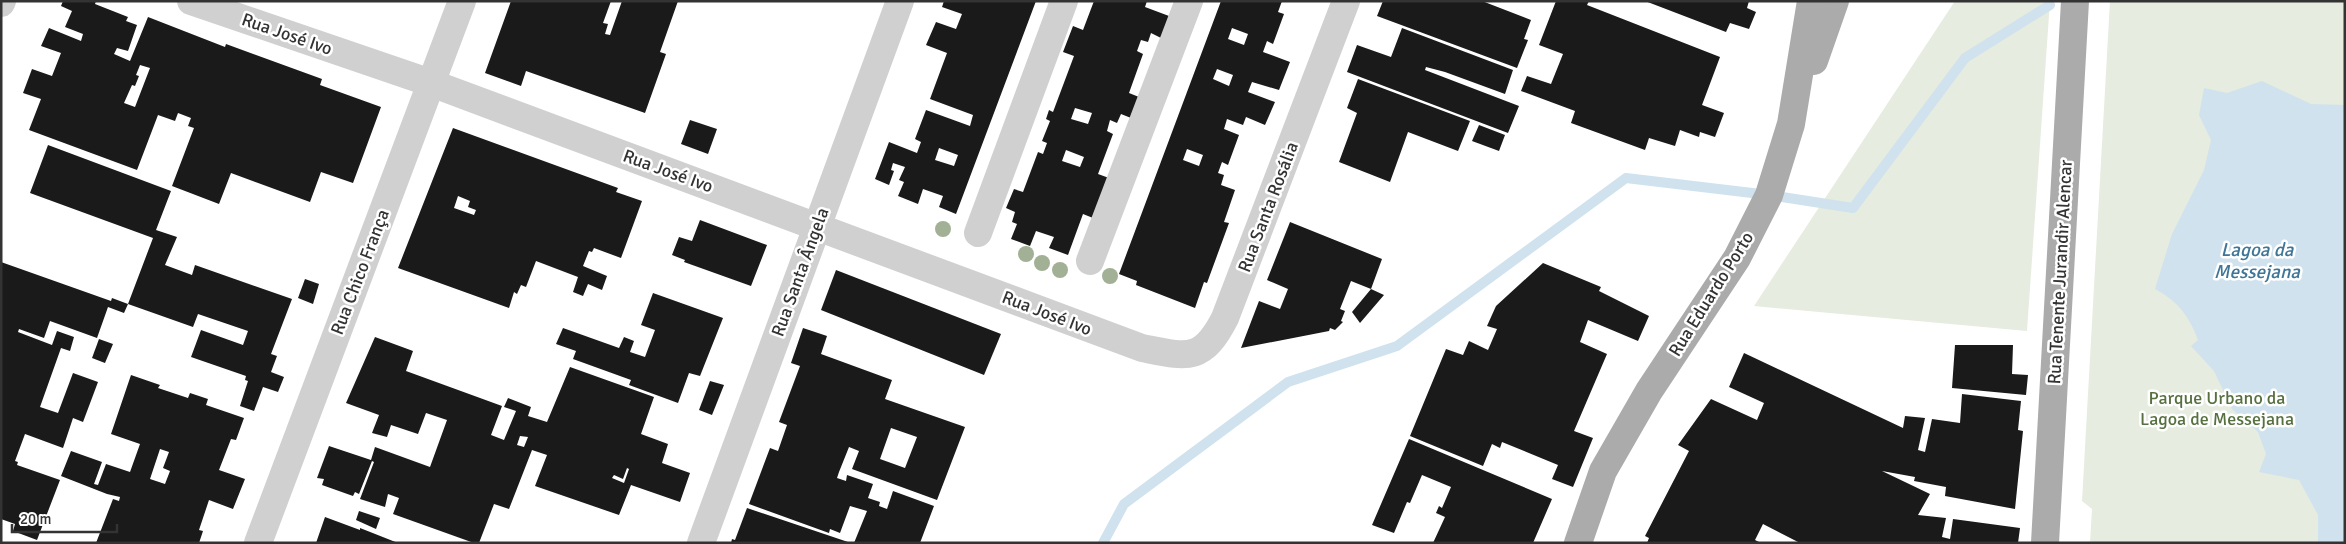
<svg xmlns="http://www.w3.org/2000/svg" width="2346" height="544" font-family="Signika,sans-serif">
  <rect width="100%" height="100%" fill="#fff"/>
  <!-- green -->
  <g fill="#e6ecdf">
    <polygon points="1955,1 2050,1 2027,331 1754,306"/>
    <polygon points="2110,1 2345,1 2345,543 2090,543 2092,509 2082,501"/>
  </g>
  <!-- water -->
  <path fill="#cfe2ee" d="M2262,81L2311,104L2345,105V543H2318V515L2299,480L2259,472L2266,454L2258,432L2232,409L2214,371L2191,346L2198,340C2190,317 2177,300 2155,289L2172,234L2204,170L2211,140L2199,115L2204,88L2227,93Z"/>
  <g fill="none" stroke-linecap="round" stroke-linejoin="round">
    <!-- stream -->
    <polyline stroke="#cfe2ee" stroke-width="10" points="1103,543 1124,504 1288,382 1397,346 1626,178 1769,195 1853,208 1965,58 2050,5"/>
  </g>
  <!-- building -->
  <g fill="#1a1a1a" fill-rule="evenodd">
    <path d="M63,1H96L95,4L128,17L126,21L137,25L128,51L117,48L114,54L130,61L148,17L225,47L226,44L322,79L320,85L381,107L353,183L321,172L310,202L231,173L219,204L172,186L194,128L188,126L191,118L178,113L175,121L158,115L137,170L29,130L41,99L23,93L32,69L52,76L61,53L41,46L49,28L81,41L83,34L65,27L72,11L61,6ZM140,65L150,68L135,107L124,103L132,85L135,86L139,76L136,75Z"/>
    <polygon points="511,1 611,1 603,23 608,24 605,34 610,35 622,1 678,1 660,52 666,54 645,113 526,71 521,86 485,73"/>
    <path d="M944,1H1036L956,214L939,207L943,196L923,189L918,204L898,196L904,182L899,180L905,167L893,163L891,170L894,171L889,185L875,179L889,142L917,153L921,142L915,139L926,110L970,126L973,115L930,99L947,53L926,45L936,22L956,29L962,14L942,7ZM939,148L958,155L954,166L935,160Z"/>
    <path d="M1094,1H1147L1145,7L1169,16L1161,38L1151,33L1148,42L1141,40L1137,51L1143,54L1129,93L1139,97L1131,118L1121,114L1117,123L1110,120L1107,131L1113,134L1098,174L1109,178L1093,218L1083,214L1068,255L1049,248L1054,237L1036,231L1030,246L1011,239L1017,224L1012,222L1015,212L1006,208L1014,189L1023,192L1038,152L1043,154L1047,143L1042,141L1050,121L1046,119L1049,110L1053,112L1074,56L1063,52L1073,26L1083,30ZM1075,108L1092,113L1088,124L1071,119ZM1066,150L1084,157L1080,167L1062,161Z"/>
    <path d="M1221,1H1282L1278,12L1284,14L1273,44L1267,41L1263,52L1290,62L1279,90L1252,82L1248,92L1275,102L1265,125L1246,117L1243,125L1227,119L1224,129L1239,135L1228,165L1222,162L1218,173L1224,175L1221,185L1235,190L1224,222L1229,223L1207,283L1204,282L1195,308L1136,285L1137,281L1119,274ZM1232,28L1248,34L1244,45L1228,39ZM1217,69L1233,75L1229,86L1213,79ZM1187,149L1203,155L1199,166L1183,160Z"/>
    <polygon points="1383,1 1482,1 1531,20 1524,39 1528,40 1517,68 1377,16"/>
    <polygon points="1556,1 1589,1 1587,5 1720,57 1702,105 1724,113 1715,137 1700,132 1699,137 1680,130 1675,146 1649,138 1645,150 1571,123 1575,111 1521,91 1527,76 1551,84 1563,54 1539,45"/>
    <polygon points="1645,1 1749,1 1747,8 1756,12 1749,29 1730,23 1726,32"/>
    <polygon points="1402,28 1513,70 1505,94 1445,72 1426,67 1425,70 1519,106 1508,133 1347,72 1357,45 1391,57"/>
    <polygon points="1358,79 1470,121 1458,151 1408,132 1390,182 1339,162 1357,113 1347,108"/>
    <polygon points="690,120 717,129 708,154 681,144"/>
    <polygon points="1479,125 1505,135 1499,151 1472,141"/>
    <path d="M453,128L618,188L616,192L642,201L621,258L594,248L592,252L589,251L583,266L607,276L602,290L588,284L583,296L573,292L578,277L536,261L526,287L521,285L517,294L514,292L509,308L398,268ZM458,196L470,201L468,207L476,210L474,215L454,208Z"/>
    <polygon points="48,145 171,191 156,230 177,237 165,265 192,275 195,265 292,299 271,354 277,356 271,372 284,377 278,392 263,387 254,411 240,406 248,381 245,380 246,376 191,357 201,330 243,345 248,331 198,314 193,327 128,304 124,313 108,307 97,338 50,321 44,338 19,329 18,332 52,345 57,331 74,337 70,351 61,348 40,407 58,413 73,373 98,382 83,422 73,418 63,448 25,434 15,461 18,462 17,465 60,480 37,540 13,531 15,524 1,519 1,262 111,301 112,298 128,304 153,238 30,193"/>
    <polygon points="700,220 767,245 751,286 684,262 685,260 672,255 679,237 692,241"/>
    <polygon points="1290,222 1382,259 1371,289 1384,295 1360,323 1352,312 1371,289 1351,281 1340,309 1345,311 1341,321 1343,322 1335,330 1330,328 1329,331 1241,348 1259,301 1280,309 1288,289 1267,280"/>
    <polygon points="1543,263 1601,287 1599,291 1649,316 1638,341 1588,320 1580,342 1607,354 1574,431 1593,438 1573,487 1552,479 1558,465 1502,442 1500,448 1492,444 1483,466 1410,436 1446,349 1463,355 1469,341 1488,350 1497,329 1487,326 1496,306"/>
    <polygon points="836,270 1001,334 984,375 821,310"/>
    <polygon points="305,279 319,284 313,304 298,298"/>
    <polygon points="653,293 723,318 700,376 689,373 678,403 629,385 631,380 573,359 576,351 556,344 563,328 619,348 624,337 634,341 630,352 645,357 655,330 641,325"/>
    <path d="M803,328L827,336L821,354L892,380L885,399L965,427L937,500L852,469L859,451L849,447L839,472L837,478L846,481L847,475L873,484L868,498L880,502L879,506L887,509L893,491L934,506L920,543H854L867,511L850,506L840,533L830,529L829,533L749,504L770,448L778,451L787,425L779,422L800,366L791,363ZM891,428L917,437L905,468L880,459Z"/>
    <path d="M375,337L413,351L406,371L502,406L491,435L504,440L516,411L504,407L508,398L531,407L528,416L547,422L570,367L654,397L641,434L668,444L662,463L690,473L680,502L631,485L619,515L535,486L547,455L532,450L509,509L494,504L479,543H474L393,514L399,498L388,494L385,507L360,499L374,462L372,461L359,494L355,492L353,496L322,485L324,479L317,478L329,446L371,460L375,447L430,467L447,420L426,413L418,434L391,425L387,437L372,433L379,415L346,403ZM520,436L528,437L524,447L517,445ZM627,468L629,469L624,483L612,478L614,475L623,479Z"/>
    <polygon points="99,339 113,344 105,363 92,358"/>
    <polygon points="1955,345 2013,345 2012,374 2028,375 2026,395 1952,388"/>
    <polygon points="1744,353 1903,428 1905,416 1925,418 1918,450 1925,452 1932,419 1960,423 1962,394 2021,401 2018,430 2023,431 2015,509 1945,496 1946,487 1914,481 1915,477 1882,471 1930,494 1918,515 1946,518 1942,537 1950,539 1953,519 2020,528 2018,543 1800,543 1763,524 1755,540 1761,543 1647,543 1649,538 1645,536 1689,451 1678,445 1711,399 1757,420 1764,403 1729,387"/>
    <path d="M131,375L160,385L158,388L188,398L190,393L208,399L206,405L244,418L236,440L231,439L219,470L245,479L233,509L209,500L199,530L203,531L199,543H96L113,499L119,501L120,497L107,494L61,476L71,451L102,462L94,484L98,485L106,464L130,472L140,444L111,434ZM160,449L169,452L163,468L170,471L165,484L150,479Z"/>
    <polygon points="710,381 724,385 712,415 699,410"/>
    <polygon points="1409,439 1552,499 1533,543 1433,543 1445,517 1436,513 1439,506 1442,508 1451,487 1422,475 1410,503 1407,502 1394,533 1372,525"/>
    <polygon points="747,508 848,542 848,543 731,543 732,539 735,540"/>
    <polygon points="359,511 380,518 376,529 356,520"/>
    <polygon points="325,517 360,530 360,528 398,543 316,543"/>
  </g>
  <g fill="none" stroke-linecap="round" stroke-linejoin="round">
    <!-- minor -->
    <g stroke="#d0d0d0" stroke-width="28">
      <path d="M191,1L431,83L1142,348C1187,357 1202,363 1225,318L1346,1"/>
      <polyline points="1,3 2,1"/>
      <polyline points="978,233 1064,1"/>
      <polyline points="1090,261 1189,1"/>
      <polyline points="258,543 462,1"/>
      <polyline points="701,543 900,1"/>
    </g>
    <!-- major -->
    <g stroke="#ababab" stroke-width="28">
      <polyline points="1814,61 1835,1"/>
      <polyline points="1578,543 1603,471 1649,391 1737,258 1769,195 1791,124 1811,1"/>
      <polyline points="2045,543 2075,1"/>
    </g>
  </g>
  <!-- trees -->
  <g fill="#a2b095">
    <circle cx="943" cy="229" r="8"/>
    <circle cx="1026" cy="254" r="8"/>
    <circle cx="1042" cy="263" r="8"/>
    <circle cx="1060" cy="270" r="8"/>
    <circle cx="1110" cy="276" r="8"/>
  </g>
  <g text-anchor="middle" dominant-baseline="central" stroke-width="5" stroke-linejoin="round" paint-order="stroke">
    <!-- street labels -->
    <g font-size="18" fill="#333" stroke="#fff">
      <text transform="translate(287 34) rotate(19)">Rua José Ivo</text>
      <text transform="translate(668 171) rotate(20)">Rua José Ivo</text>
      <text transform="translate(1268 207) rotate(-69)">Rua Santa Rosália</text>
      <text transform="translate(360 272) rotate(-69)">Rua Chico França</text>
      <text transform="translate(800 272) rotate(-70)">Rua Santa Ângela</text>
      <text transform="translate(2060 272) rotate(-87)">Rua Tenente Jurandir Alencar</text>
      <text transform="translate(1711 294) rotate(-58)">Rua Eduardo Porto</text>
      <text transform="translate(1047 313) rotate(21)">Rua José Ivo</text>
    </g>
    <!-- park labels -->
    <g font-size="18" fill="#56703f" stroke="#fff">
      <text x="2217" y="398">Parque Urbano da<tspan x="2217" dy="21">Lagoa de Messejana</tspan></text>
    </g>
    <!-- water labels -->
    <g font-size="19" font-style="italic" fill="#3f7597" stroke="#fff">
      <text x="2257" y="250">Lagoa da<tspan x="2257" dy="22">Messejana</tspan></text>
    </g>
  </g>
  <!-- border -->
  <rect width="2346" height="544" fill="none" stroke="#333333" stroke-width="5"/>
  <!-- scale -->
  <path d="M12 524v8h105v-8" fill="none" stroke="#333333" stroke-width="2.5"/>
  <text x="20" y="524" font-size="15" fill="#333333" stroke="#ffffff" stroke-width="4" paint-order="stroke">20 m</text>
</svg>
